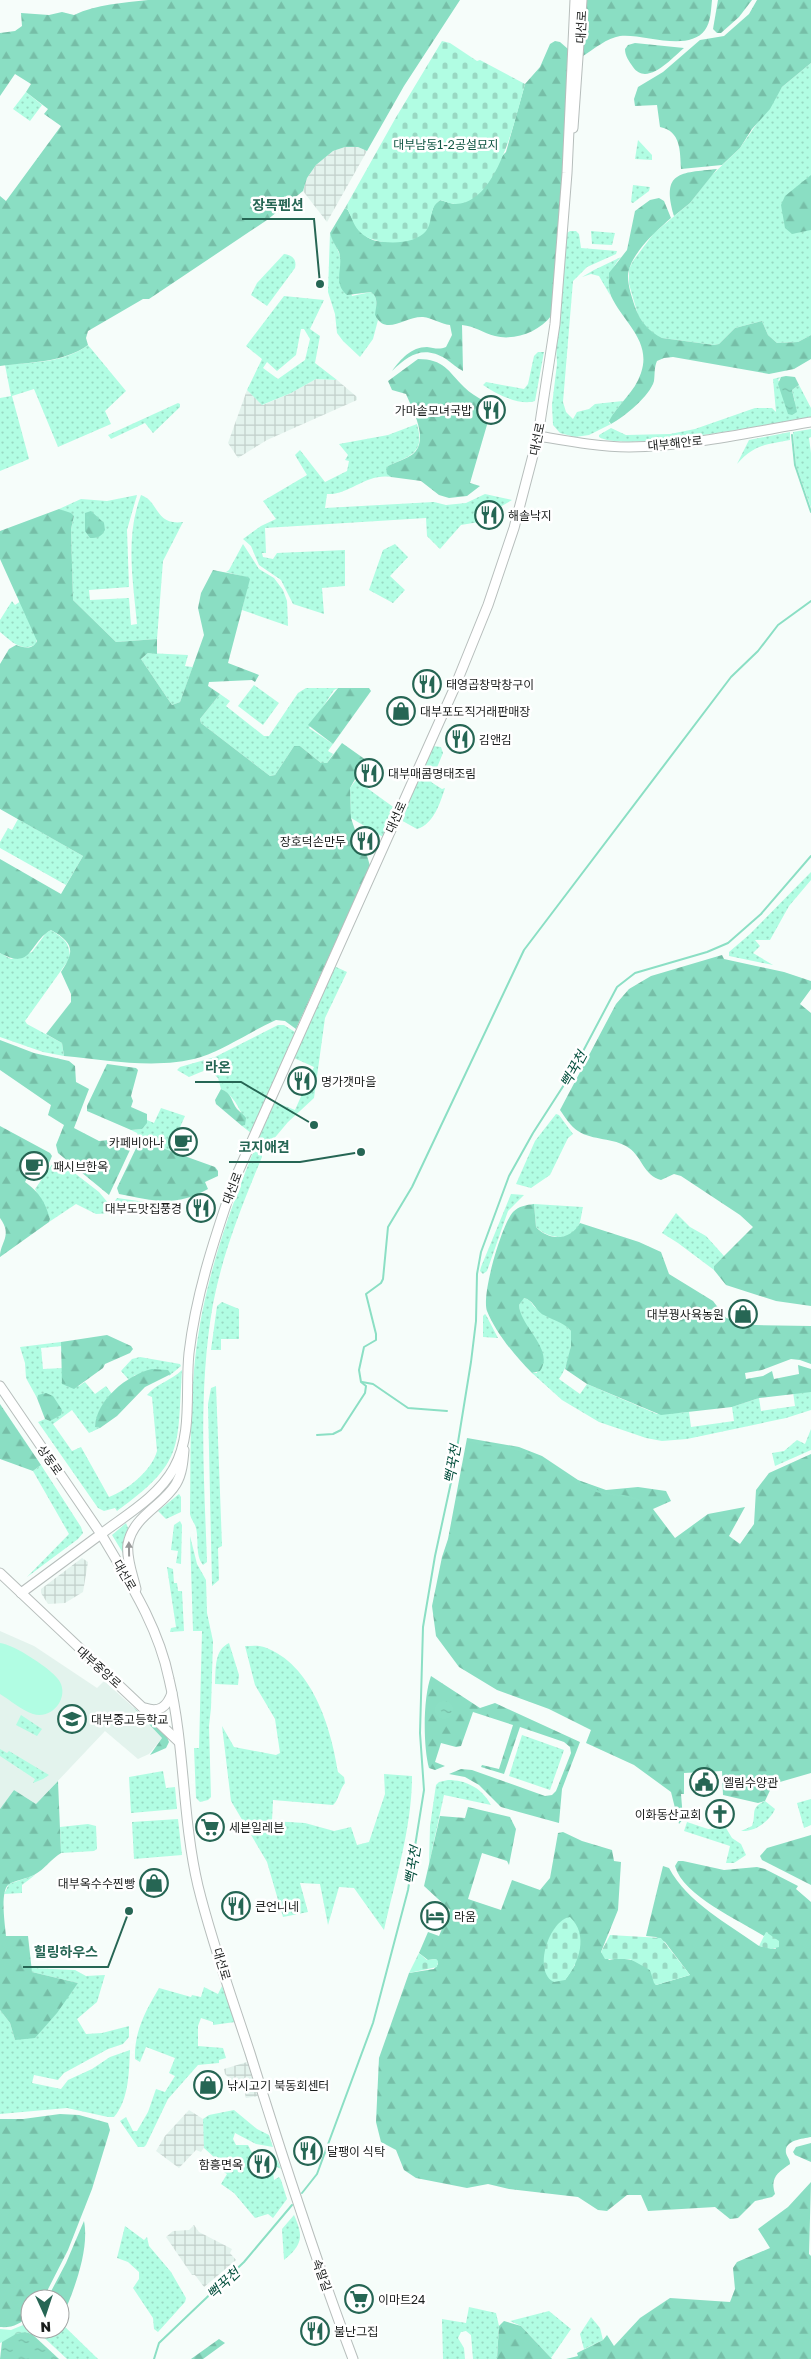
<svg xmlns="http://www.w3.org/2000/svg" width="811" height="2359" font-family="'Golos Text','Noto Sans KR',sans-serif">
  <defs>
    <pattern id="industrial-grid" width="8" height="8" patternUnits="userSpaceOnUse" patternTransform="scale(1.25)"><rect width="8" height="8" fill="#e3f3ed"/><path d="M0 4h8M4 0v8" fill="none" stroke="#c2d0cb"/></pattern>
    <pattern id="grass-dots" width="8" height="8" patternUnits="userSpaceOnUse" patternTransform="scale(1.25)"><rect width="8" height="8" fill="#b1fde3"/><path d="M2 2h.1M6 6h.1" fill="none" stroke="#98d8c2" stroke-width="1.8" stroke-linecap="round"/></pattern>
    <pattern id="forest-firs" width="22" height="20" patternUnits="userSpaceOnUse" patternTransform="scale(1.25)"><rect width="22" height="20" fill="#8adec3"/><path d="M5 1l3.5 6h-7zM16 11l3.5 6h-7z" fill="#76bea7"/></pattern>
    <pattern id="cemetery-stones" width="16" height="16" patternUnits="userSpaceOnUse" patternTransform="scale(1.25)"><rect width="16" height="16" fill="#b1fde3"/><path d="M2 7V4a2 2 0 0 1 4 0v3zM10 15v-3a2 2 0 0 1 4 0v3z" fill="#98d8c2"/></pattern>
    <pattern id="park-crowns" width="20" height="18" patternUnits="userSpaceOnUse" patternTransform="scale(1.25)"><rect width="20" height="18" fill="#b1fde3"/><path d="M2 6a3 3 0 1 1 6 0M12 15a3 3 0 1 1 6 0" fill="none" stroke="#98d8c2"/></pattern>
    <pattern id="water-ripples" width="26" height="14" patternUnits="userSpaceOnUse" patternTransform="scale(1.25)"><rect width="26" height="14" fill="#8bdfc4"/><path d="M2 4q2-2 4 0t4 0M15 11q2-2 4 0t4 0" fill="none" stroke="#77bfa8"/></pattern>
  </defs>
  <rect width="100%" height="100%" fill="#f6fdfa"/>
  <!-- built -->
  <polygon fill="#e3f3ed" points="0,1631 34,1646 97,1688 104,1681 133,1707 162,1738 149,1754 138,1759 105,1731 36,1804 14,1790 0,1809"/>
  <!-- industrial -->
  <g fill="url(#industrial-grid)">
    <polygon points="345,147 358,147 367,151 327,222 303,191 307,178 316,165 333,151"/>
    <polygon points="316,379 337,380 357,397 357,400 267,440 238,458 228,443 247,390 263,405 291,393"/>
    <polygon points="82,1558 88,1562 83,1592 65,1603 48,1604 41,1593 41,1589"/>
    <polygon points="247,2062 258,2096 246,2098 242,2080 233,2082 225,2074 224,2069"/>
    <polygon points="189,2110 203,2119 205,2146 201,2152 196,2150 179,2168 156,2151 165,2136"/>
    <polygon points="194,2225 199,2232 232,2249 230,2253 236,2260 204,2287 195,2275 192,2275 166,2237 173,2231 189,2230"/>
  </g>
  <!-- grass -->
  <g fill="url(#grass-dots)" fill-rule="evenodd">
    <polygon points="811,63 811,335 798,342 777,343 768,335 762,321 735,328 719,344 714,345 662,338 655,335 645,326 638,315 629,284 629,269 633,261 654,233 690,203 711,176 740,148 782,87"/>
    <polygon points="26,92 42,105 30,121 13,109"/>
    <polygon points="638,140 652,155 652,160 635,159"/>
    <polygon points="633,185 650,187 649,191 633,203 631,202"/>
    <polygon points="570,231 576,231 579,234 581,248 617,251 616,254 587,267 573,281 563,402 566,412 573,419 577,412 589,409 595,404 623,401 614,413 609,423 611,424 589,435 575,437 560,433 553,425 552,405 557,364 556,345 561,305 567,233"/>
    <polygon points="591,231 615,233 612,245 592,244"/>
    <path d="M330,233L339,253L352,296L371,292C381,299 373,310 378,320L373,339L360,357L343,341L337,333L335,314L328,292Z"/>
    <path d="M284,254C292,255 297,259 295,268L267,306L251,295L257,283Z"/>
    <path d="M621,257C611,267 608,281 610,295L599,276L591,274L582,277L594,270Z"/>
    <path d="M284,296L324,300L310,329L320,336L315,363L337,380L316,379L291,393L262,405L247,390L262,359L246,346ZM301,329H304L310,339L305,360L278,379L263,368L267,362L277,371L296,355Z"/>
    <path d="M88,345L126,391L105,411L111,424L58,447L34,389L12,396L29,459L0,471V398L11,396L5,365C34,362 64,363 88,345Z"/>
    <path d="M538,352H544L535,401C520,406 496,394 483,385L486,382L524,389L528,384L534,356Z"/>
    <path d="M781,377L778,380L795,402L792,390L799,385L811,408V417C775,423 624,453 599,437V435L611,428L626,435L670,434L695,429L755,408H772L776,412L773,379Z"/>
    <polygon points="178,403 180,404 180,407 153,433 145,423 111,439 108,435"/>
    <path d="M417,424C425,453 412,455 388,466L386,470L391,477C366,473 348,496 327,494L325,508L434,502L446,505L466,503L485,494L512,500L500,507L483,512L485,521L461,525L440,549L427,536L426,518L265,528L266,553H262L263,557L273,559L277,553L345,550V586L322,588L324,614L293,604L281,580L259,565L251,546L243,539L261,526L276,519L263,501L307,475L295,455L300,450L325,482L347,471L349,461L345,460L348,455L339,444L388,435Z"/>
    <polygon points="811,429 811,437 809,438 811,453 811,508 796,465 793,432"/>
    <path d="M790,432V440C765,445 755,444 737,464L749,440Z"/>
    <path d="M137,495L127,530L129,587L89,590L90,600L129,598L131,625L137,624C133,580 125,537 141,495C159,501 155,526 183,522L163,561L157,639L116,642L73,600L71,529L74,516L59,509L81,499L107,501Z"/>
    <polygon points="243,544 259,569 274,578 283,590 287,601 288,626 242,610 249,578 226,572 229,570"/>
    <polygon points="395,544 408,557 390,576 405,590 393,603 369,590 383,550"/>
    <path d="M12,601L15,605L21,601L37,636L36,644C22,653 11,641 0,632V620Z"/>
    <polygon points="148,653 188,655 185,666 192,667 192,669 180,702 172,705 141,659"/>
    <polygon points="254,685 279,703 263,725 238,706"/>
    <polygon points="306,688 338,688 334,690 309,728 333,744 328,751 333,754 327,763 321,763 300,746 294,746 275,775 270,776 201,723 200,719 220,694 230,701 226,706 264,736 269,736 298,693"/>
    <path d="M433,746L441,747L443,753L431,782L442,789L445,788C440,803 434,824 417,829L399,819Z"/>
    <polygon points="356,780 396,809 383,837 351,818 350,788"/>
    <polygon points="18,819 83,856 66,885 0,848 0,842 8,828 12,830"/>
    <polygon points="811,872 811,880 789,906 770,940 755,940 760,946 753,953 773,965 729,956 729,952 750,934"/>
    <path d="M51,930C63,938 70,942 70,958L25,1021L27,1024L62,1043L64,1056L43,1052L0,1037V953L11,959L32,952L46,933Z"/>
    <polygon points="334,966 347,972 325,1018 314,1098 288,1122 272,1141 265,1144 258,1139 275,1102 295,1110 314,1067 294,1058"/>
    <path d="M278,1025H284L295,1032L251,1133L242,1126L245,1125C243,1113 233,1094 221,1089L218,1078L208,1069L189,1077L177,1070L180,1067L215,1057Z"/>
    <polygon points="161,1108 185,1116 169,1152 140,1140 137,1133 131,1130 142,1129 147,1120 154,1123"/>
    <polygon points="556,1114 559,1115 573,1134 568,1138 550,1175 531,1188 516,1184 535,1141"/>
    <path d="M257,1149L262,1151V1157C242,1205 223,1252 213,1304C198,1388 204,1476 207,1562L203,1565C195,1555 199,1540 196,1528C195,1523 191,1520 190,1514C191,1450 189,1386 200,1324C211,1263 231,1207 254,1150Z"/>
    <polygon points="59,1161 99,1192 114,1210 114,1213 96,1214 76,1204 49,1222 50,1219 35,1189 53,1163"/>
    <polygon points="511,1194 524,1195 508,1211 487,1271 483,1274 480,1271 481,1267"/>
    <polygon points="117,1198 160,1204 162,1207 158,1210 129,1214 120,1210 114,1202"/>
    <path d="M534,1204L583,1207C581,1215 581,1224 576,1230C566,1242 546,1237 536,1227Z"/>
    <polygon points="676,1213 690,1227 706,1236 724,1256 714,1266 714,1270 678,1243 662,1233"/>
    <path d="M523,1298C531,1299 531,1304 536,1308C547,1316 563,1320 571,1331C573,1346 568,1366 559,1379L580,1394L587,1384L657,1414L689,1412L691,1427L734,1421L732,1407L759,1398L761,1411L795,1406L793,1392H811V1410L786,1418L687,1439L662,1441L646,1438L599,1422L562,1400L532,1373H537L541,1350L520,1316L519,1305Z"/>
    <polygon points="222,1302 239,1309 239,1339 221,1339 221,1350 211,1350 217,1306"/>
    <polygon points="485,1314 486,1315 498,1338 483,1337 483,1316"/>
    <path d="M61,1342L62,1346L41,1348L43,1369L63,1368L62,1384L79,1386L85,1382L95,1394L106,1386L112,1394C103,1402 96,1415 95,1427L100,1428L89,1433L72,1410L53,1424L72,1451L81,1447L109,1497C128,1490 152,1470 157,1451L152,1397L147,1395C157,1383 171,1381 182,1370C177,1448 185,1462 117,1511L115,1508L104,1511L98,1508L38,1422L45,1419L50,1421L38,1395L37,1398L26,1378L25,1363L20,1347Z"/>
    <polygon points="140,1357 180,1364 181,1366 169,1376 170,1372 135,1375 129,1380 121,1371 132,1359"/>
    <polygon points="216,1386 222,1546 218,1548 219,1580 212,1586 208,1404 211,1388"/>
    <polygon points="811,1429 811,1450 775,1466 772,1453 784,1451 797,1440 805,1444"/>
    <polygon points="41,1465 81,1527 83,1533 78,1539 27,1577 69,1534 33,1471"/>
    <polygon points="179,1494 181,1497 181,1512 166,1519 158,1511"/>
    <polygon points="180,1521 182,1525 181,1564 176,1563 178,1551 171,1550 174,1525"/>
    <polygon points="126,1523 128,1528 124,1538 123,1553 112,1535"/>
    <polygon points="190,1536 197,1564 206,1580 207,1613 213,1641 211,1708 209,1726 211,1797 208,1800 200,1802 196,1798 194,1748 199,1748 202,1631 193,1631"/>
    <polygon points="167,1567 173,1569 174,1583 177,1583 178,1591 182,1591 184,1631 170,1632 171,1628 176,1627"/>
    <path d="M229,1643L239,1675L238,1685L215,1684C216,1669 214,1650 229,1643Z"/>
    <path d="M245,1646C251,1646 258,1645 264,1647C312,1664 331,1727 338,1772L344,1777L345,1783C339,1790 339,1800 333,1805L273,1800L272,1821L305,1823L334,1831L351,1827L357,1845L369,1842L385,1794L384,1774L412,1776C412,1828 395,1880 384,1930L354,1888L339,1887L328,1925L320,1884L300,1883L308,1912L283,1917L267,1862L231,1801L222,1726L234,1747L276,1755L280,1753L275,1719L255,1685Z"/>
    <polygon points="21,1715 42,1729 37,1736 16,1725"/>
    <polygon points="522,1735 564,1750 550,1790 509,1776"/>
    <polygon points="0,1749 7,1753 9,1751 49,1775 43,1779 33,1783 35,1779 0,1756"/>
    <polygon points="163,1771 166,1788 175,1787 177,1809 131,1813 129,1777"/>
    <path d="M448,1780C466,1780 482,1788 491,1805L444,1795L429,1864L430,1826L436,1785L439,1782Z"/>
    <polygon points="811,1799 811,1825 804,1828 797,1803"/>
    <path d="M765,1801L775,1809C770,1821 755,1832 741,1831L752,1826C757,1813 749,1808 765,1801Z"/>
    <polygon points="178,1819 182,1855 134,1859 132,1822"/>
    <polygon points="687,1822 708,1829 726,1828 732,1838 741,1844 746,1855 734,1863 726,1863 730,1846 684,1831"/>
    <polygon points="88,1824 96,1826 97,1849 94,1851 61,1853 60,1827"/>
    <polygon points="35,1875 22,1885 22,1893 4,1894 9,1884"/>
    <path d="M31,1968L75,1970L86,1976L105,1975L97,2002L77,2019L86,2034L102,2033L129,2026V2037L123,2044L108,2049L64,2073L58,2080L34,2075L32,2083L61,2089L68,2080L92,2069L110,2057L130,2050C129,2071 129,2100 114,2117H108L67,2108L0,2114V2010L10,2023L15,2040L78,1983L32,1972Z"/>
    <path d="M222,1986L235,2022L213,2025V2022L201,2018L198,2026V2046L223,2048L226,2058L219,2060V2063L198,2065L168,2099L146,2145L144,2147H138L120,2121L126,2117L133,2131H137L148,2112L156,2089L165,2092L175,2076L169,2073L175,2058L146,2047L140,2062L135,2059C134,2032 145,2012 159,1988L191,1997L192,1995L201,1997L204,1987L218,1994Z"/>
    <path d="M234,2110L257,2129L269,2135L273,2147L256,2144L235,2133L233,2139L236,2145H248L252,2153C270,2146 275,2152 281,2169L258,2157L253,2167L265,2173L269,2167L273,2171L274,2180L279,2177L281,2180L287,2199L273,2218L268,2214L255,2218L234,2193L221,2184L227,2174L222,2171L225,2167L204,2148L203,2119L209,2115Z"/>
    <path d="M294,2215C304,2237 302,2245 284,2260L282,2229Z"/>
    <polygon points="125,2226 144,2240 147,2237 149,2246 171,2272 186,2298 185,2302 158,2332 154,2329 153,2318 133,2288 139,2279 139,2272 128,2262 117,2258"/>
    <polygon points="469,2307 496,2313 499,2326 497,2359 473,2359 471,2335 466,2331 461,2332 458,2338 464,2348 465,2359 443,2359 442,2319 466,2323"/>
    <polygon points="549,2311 571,2329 551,2358 521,2326 510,2321"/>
    <polygon points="591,2317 600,2328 603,2340 584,2349 580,2334"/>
    <polygon points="60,2322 98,2359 67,2359 38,2332 60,2329"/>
  </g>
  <!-- forest -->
  <g fill="url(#forest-firs)" fill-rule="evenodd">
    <path d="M148,0H460L404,86L367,151L358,147H345L333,151L316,165L307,178L303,191L267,220L149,299H143L88,331L86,338L88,345C63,363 30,362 0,366V196L6,201L61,126L44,114L48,109L26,92L31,84L15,74L0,96V33L15,31L22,26L21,13L49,15L62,12L74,15C97,4 123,3 148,0Z"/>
    <path d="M587,0H712C711,9 711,22 705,30C688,53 642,33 620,36C607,38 594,49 583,56Z"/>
    <polygon points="718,0 752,0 739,17 721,33 717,33 713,29"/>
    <path d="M757,0H811V63L782,87L770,109L752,129L740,148L722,165L681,169C680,151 681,131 660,127L657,105L635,106L634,99L638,87L663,72L700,40L724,36L749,14Z"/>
    <path d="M555,41L560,42L568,49L560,226L551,316C539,332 514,341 495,336C483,333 475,326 462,325L463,371C457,368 452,363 446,359C423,345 409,355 392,371C401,359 411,347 427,347C434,348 439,350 446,347L452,335L450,325C441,324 432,318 423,317C405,316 386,337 375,315C376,306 379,298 371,292L347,295C332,283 344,268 339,252C336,246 332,241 330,233L345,208L348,210C370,258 390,241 428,224L434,205L440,200L454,204L506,152L525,84L540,67L550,44Z"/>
    <path d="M635,43L684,48C672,58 647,87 633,67C629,61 625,56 625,49L628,45Z"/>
    <path d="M717,169L690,203L674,216C661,171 680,173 717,169Z"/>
    <polygon points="811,175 811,230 792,234 785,228 781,205 785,196"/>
    <path d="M659,198L664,201L671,218C656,231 629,255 628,276C628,287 632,297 635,307C640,321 649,332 662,338L714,345L719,344L735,328L762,321L768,335L777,343L798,342L811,335V359L794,369L769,374L673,357L664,358L657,361C654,368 655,374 654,381C650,396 624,417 611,424L609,421C618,404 635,392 641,373C652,341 623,322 611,296C608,289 609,281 609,273L627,250L635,211L650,200Z"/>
    <path d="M418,359C444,359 448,371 464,387C470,393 477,397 484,401L480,415L489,418L470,483L480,486L467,496L449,498L439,495L421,481L391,477L387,474L386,469L388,466C396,462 406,459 413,454C430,440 412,409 406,394L392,390L388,381Z"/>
    <path d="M59,509L71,513L74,516L71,529L73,600L116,642L157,639V654L148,653L141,659L172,705L180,702L204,635L198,608L201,593L213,570L248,577L250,579L228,663L259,675L255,682L252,680L209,682L208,686L220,694L200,719L201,723L270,776L275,775L294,746H300L321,763H327L342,743L366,760L350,788L351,818L357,836L364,840L360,848L366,852L370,866L296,1029L285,1021L276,1020C251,1031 227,1048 201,1057C157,1070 109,1060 64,1056L62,1043L46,1034L71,1002V994L61,972C75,951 74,943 51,930C29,942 33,971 0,953V859L61,894L83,856L0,809V664L9,649L16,645C24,648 33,650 37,641L0,559V531Z"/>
    <path d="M91,511L104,523L105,530C101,537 98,538 90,538L85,531V513Z"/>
    <polygon points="338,688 369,688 371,691 333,744 308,725"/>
    <path d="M722,955L724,959L784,972L811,981V989L800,1004L811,1013V1306L776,1301L726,1285L714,1270V1266L753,1227L740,1215L681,1176L674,1174L661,1180C644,1176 642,1157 629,1148C613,1137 593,1141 578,1131C571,1127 565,1117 560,1110L616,1004L629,989L651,976Z"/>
    <polygon points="0,1040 34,1053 69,1061 75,1066 76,1082 89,1089 74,1128 99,1141 109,1140 127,1147 130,1150 109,1195 58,1153 56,1145 64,1125 48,1115 51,1105 0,1070"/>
    <polygon points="107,1064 136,1068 138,1070 131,1096 133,1101 131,1107 147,1114 147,1123 142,1129 131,1130 87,1111 87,1106"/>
    <path d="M221,1089C232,1093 231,1101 237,1109C240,1112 244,1115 246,1118L245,1125L242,1126L216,1104L215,1100Z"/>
    <path d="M0,1126L50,1153L52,1156L48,1165L35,1156L24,1173L28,1176L25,1182C40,1193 45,1202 50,1219L49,1222L0,1257C0,1242 13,1236 0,1218Z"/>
    <path d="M140,1140L215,1167L218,1171V1176L205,1182L208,1189C176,1207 154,1201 119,1194L117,1188Z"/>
    <path d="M534,1204L536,1227C550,1242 571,1240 580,1223L639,1242L661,1252L669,1274L713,1301L726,1318L755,1325L811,1326V1364L800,1360L791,1359L762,1370L745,1373L746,1379L763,1376L772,1371L774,1379L799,1374L798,1365L811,1369V1392L759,1398L732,1407L661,1415L587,1384L565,1369L571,1346V1331C564,1322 552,1320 542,1314C535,1309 533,1300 524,1298L519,1305C520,1327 555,1349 540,1371L532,1373C515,1356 496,1333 487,1311C481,1295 502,1224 513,1212C519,1206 526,1205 534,1204Z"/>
    <polygon points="107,1335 131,1346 133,1349 130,1353 105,1364 103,1368 74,1389 62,1384 61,1342"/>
    <path d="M152,1369L168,1370L171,1374L145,1387L117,1416L100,1428L95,1427C96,1400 127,1375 152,1369Z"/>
    <polygon points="46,1393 53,1396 62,1410 61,1415 50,1421 45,1419 37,1398 38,1395"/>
    <polygon points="0,1404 41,1465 33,1471 0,1459"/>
    <polygon points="467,1438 519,1447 542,1456 578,1480 606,1490 638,1487 666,1491 671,1501 653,1509 675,1538 708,1514 745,1507 729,1536 740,1544 754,1524 756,1490 769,1473 811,1454 811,1773 773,1784 765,1801 758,1803 723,1795 722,1771 684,1773 684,1794 681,1794 683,1819 679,1824 671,1792 634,1765 586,1743 591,1730 549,1709 497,1690 459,1667 436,1636 432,1606 442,1557 448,1539"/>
    <path d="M431,1676L480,1708L495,1703L580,1742L562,1789L559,1823L501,1807L479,1785L465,1777L449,1774L461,1769L472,1770L545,1796L552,1795L556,1791L571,1753L570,1747L564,1742L520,1727L504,1774L481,1767L482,1765L499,1769L513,1725L473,1712L461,1746L456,1747L441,1743L435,1762L445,1766L435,1770L429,1768C423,1746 423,1698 431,1676Z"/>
    <polygon points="133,1707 167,1737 169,1742 166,1748 150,1755 162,1738"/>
    <path d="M58,1781L61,1853C51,1859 45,1869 34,1875C27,1879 14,1880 8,1885C0,1893 5,1925 6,1936H28L32,1972L78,1983L57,2013L35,2038L15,2040L10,2023L0,2010V1809L14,1790L36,1804Z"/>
    <path d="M468,1807L510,1817L516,1829L509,1865L507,1861L482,1853L468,1899L501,1910L512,1880L540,1890L550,1878L558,1833L563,1832L582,1841L612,1850L614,1861L621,1862L618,1910L601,1952L609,1960C621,1957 642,1959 650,1970C653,1974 653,1980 656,1985L690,1975L665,1942L656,1937L646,1936L663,1866L669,1868C688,1903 727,1923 759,1946L776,1949L767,1932L764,1936C739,1920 683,1896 675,1866L678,1861H683L724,1870L757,1867L765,1869L798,1886L796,1889L811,1902V2137C802,2139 784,2140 786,2153C787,2157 790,2159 790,2164C777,2173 770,2178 775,2194L772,2197L755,2201L738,2218L730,2219L715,2207L648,2211L641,2195H627L607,2211L598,2210L578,2197L509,2189L488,2184L467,2188L416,2178L404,2170L396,2150L381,2142L376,2122L379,2058L409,1973L434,1969L438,1964L436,1959L428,1960L419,1953L428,1932L439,1936L450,1910L424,1886L440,1816L465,1818ZM573,1920L575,1965L565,1980Z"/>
    <polygon points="811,1835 811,1885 762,1860 760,1856 767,1848"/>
    <path d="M60,2114L79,2115L108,2123L110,2130L92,2189L68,2250L43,2299H30V2315C20,2324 13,2328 0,2327V2119H23Z"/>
    <polygon points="811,2143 811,2162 795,2155 793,2152 796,2147"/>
    <polygon points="811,2182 809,2254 811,2256 811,2359 566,2359 578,2356 577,2353 603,2340 607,2335 614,2346 640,2318 670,2298 730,2302 735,2289 733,2268 737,2262 770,2248 758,2229 788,2207"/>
    <path d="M84,2221C90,2251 72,2296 60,2322V2299H47L66,2263Z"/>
    <polygon points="504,2321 521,2326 552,2359 497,2359 499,2326"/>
    <polygon points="219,2339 225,2343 203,2359 191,2359"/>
  </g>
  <!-- cemetery -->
  <g fill="url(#cemetery-stones)">
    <path d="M442,41L450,43L477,61L480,60L525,84C516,115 498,205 455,204C450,204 445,201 440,200C427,210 434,221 426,231C414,246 375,246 361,233C354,227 352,218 348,210L345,208L395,119Z"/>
    <path d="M570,1917C589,1935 579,1963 565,1980L554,1982C532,1972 549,1920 570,1917Z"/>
    <polygon points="766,1932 779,1941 779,1947 771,1949 759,1946"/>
    <polygon points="610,1935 661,1938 690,1975 656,1985 654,1983 650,1970 630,1959 605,1959 601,1952"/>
    <polygon points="419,1953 427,1960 436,1959 438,1961 437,1967 409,1973"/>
  </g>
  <!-- park -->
  <polygon fill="url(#park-crowns)" points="23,2325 32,2334 25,2332 0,2343 0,2329 11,2330"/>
  <!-- pitch -->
  <path fill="#b1fde3" d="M0,1643C13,1644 54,1670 60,1682C69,1699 51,1720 33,1714C21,1710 10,1700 0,1694Z"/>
  <!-- water -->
  <g fill="url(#water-ripples)">
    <polygon points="786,376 795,377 799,385 792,390 797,412 792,415 788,414 778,384 781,377"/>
    <circle cx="444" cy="1710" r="9"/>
    <polygon points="25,2332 32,2334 59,2359 0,2359 2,2342 16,2334"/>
  </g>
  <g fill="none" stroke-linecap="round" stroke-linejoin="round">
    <!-- stream -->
    <g stroke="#8bdfc4" stroke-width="2">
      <polyline points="792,435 795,465 811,512"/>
      <polyline points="362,1382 373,1384 408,1408 447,1411"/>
      <polyline points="317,1435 333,1434 341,1430 365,1393 366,1386 361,1382 359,1370 364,1347 376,1340 376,1334 366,1294 381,1283 383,1279 388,1227 412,1187 524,950 731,677 758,651 778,625 811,601"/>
      <path d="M470,1441C492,1445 517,1447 537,1457C557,1467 572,1481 594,1490C609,1496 624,1494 639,1500"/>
      <polyline points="302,2193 317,2174 373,2023 408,1890 424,1790 420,1733 423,1627 435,1556 453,1473 471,1362 476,1321 477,1274 481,1252 509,1176 533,1133 571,1074 617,987 635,973 707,952 728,943 761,914 811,856"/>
      <polyline points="154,2359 159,2343 244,2262 292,2205"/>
    </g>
    <defs>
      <g id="tertiary">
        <polyline points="573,128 582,0"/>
        <path d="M538,436C568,441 599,447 629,447C690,446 751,432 811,422"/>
        <polyline points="0,1386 101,1534 21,1593"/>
        <polyline points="0,1573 178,1741"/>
        <path d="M136,1589C133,1576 126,1558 128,1544C133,1516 163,1506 176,1484C182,1474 183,1462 184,1450"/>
        <path d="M145,1708C159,1713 167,1707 172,1693"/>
        <path d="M353,2359C315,2258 282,2156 250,2053C232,1998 212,1943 198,1886C182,1818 185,1747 169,1679C158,1625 128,1580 101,1534C126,1515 158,1497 174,1468C193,1434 185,1391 189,1353C196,1293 215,1237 234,1181L454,689L488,605L514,528L538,436L555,324L567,173L575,0"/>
      </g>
    </defs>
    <!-- tertiary casing -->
    <use href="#tertiary" stroke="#b7bebc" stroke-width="11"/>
    <!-- tertiary -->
    <use href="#tertiary" stroke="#fff" stroke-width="9"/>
  </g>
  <!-- one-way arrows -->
  <defs><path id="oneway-solid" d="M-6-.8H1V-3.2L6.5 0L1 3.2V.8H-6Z" transform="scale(1.25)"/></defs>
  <use fill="#989999" href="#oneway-solid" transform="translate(129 1549) rotate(-91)"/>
  <!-- icons -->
  <defs>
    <symbol id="restaurant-ring" viewBox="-11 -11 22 22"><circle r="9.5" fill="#fff" stroke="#266654" stroke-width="1.5"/><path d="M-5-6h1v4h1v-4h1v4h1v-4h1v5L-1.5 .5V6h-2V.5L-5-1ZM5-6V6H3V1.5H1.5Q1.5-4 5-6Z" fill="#266654"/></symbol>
    <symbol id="shop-ring" viewBox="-11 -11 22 22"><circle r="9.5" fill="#fff" stroke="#266654" stroke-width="1.5"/><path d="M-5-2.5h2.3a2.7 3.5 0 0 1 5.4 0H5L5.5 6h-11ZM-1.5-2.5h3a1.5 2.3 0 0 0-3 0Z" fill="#266654"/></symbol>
    <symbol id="cafe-ring" viewBox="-11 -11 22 22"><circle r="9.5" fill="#fff" stroke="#266654" stroke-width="1.5"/><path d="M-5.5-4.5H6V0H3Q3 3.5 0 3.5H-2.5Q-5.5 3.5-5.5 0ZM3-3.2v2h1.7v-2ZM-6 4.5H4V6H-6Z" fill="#266654"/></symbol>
    <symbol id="school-ring" viewBox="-11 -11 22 22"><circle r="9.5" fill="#fff" stroke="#266654" stroke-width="1.5"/><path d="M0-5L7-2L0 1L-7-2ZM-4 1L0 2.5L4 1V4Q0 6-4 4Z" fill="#266654"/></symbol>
    <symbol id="civic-ring" viewBox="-11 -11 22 22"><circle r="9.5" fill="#fff" stroke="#266654" stroke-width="1.5"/><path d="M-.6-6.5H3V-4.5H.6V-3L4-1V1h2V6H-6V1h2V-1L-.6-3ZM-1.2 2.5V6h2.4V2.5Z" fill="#266654"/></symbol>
    <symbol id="church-ring" viewBox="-11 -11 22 22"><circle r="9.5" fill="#fff" stroke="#266654" stroke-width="1.5"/><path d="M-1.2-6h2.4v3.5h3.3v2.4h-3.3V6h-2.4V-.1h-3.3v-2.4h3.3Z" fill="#266654"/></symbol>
    <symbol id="supermarket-ring" viewBox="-11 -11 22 22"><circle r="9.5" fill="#fff" stroke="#266654" stroke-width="1.5"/><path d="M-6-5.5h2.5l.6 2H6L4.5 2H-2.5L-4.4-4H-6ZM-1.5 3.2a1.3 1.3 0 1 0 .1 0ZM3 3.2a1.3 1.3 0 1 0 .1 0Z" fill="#266654"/></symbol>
    <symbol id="hotel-ring" viewBox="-11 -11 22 22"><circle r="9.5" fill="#fff" stroke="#266654" stroke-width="1.5"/><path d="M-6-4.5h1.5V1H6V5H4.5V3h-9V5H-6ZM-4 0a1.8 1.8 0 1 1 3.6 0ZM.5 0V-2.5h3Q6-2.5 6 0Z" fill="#266654"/></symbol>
  </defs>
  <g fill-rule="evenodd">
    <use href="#restaurant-ring" x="475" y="394" width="32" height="32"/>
    <use href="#restaurant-ring" x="473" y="499" width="32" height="32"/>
    <use href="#restaurant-ring" x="411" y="668" width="32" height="32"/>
    <use href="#shop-ring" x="385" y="695" width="32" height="32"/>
    <use href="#restaurant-ring" x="444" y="723" width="32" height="32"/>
    <use href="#restaurant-ring" x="353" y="757" width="32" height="32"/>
    <use href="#restaurant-ring" x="349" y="825" width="32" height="32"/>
    <use href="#restaurant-ring" x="286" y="1065" width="32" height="32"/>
    <use href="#cafe-ring" x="167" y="1126" width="32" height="32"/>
    <use href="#cafe-ring" x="18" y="1150" width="32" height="32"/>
    <use href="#restaurant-ring" x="185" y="1192" width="32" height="32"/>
    <use href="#shop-ring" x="727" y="1298" width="32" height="32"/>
    <use href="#school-ring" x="56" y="1703" width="32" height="32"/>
    <use href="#civic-ring" x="688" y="1766" width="32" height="32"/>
    <use href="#church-ring" x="704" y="1798" width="32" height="32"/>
    <use href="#supermarket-ring" x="194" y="1811" width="32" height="32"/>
    <use href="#shop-ring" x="138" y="1867" width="32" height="32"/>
    <use href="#restaurant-ring" x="220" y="1890" width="32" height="32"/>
    <use href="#hotel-ring" x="419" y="1900" width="32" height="32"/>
    <use href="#shop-ring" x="192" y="2069" width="32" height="32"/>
    <use href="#restaurant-ring" x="292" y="2135" width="32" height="32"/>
    <use href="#restaurant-ring" x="246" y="2148" width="32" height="32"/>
    <use href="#supermarket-ring" x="343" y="2283" width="32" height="32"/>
    <use href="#restaurant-ring" x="299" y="2315" width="32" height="32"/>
  </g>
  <g text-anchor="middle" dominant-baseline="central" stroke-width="5" stroke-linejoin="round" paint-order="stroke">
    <!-- street labels -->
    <g font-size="12" fill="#1a1d1c" stroke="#fff">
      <text transform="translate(581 27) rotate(-87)">대선로</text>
      <text transform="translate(537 439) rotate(-78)">대선로</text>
      <text transform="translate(675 443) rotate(-6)">대부해안로</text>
      <text transform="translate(396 817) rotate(-66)">대선로</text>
      <text transform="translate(232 1188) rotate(-69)">대선로</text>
      <text transform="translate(50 1460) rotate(55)">상동로</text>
      <text transform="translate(125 1575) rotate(60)">대선로</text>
      <text transform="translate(99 1667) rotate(42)">대부중앙로</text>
      <text transform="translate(222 1964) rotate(73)">대선로</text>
      <text transform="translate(322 2275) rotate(70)">속말길</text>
    </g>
    <!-- park labels -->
    <g font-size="12" fill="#0f5543" stroke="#fff">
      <text x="446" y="144">대부남동1-2공설묘지</text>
    </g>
    <!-- poi labels -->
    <g font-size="12" fill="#1a1d1c" stroke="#fff" text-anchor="start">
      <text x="472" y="410" text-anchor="end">가마솥모녀국밥</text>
      <text x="508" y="515">해솔낙지</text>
      <text x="446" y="684">태영곱창막창구이</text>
      <text x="420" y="711">대부포도직거래판매장</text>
      <text x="479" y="739">김앤김</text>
      <text x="388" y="773">대부매콤명태조림</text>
      <text x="346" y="841" text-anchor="end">장호덕손만두</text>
      <text x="321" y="1081">명가갯마을</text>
      <text x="164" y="1142" text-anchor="end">카페비아나</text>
      <text x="53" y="1166">패시브한옥</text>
      <text x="182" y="1208" text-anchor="end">대부도맛집풍경</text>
      <text x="724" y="1314" text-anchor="end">대부꿩사육농원</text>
      <text x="91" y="1719">대부중고등학교</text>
      <text x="723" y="1782">엘림수양관</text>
      <text x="701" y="1814" text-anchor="end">이화동산교회</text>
      <text x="229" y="1827">세븐일레븐</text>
      <text x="135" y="1883" text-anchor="end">대부옥수수찐빵</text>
      <text x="255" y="1906">큰언니네</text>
      <text x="454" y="1916">라움</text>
      <text x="227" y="2085">낚시고기 북동회센터</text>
      <text x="327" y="2151">달팽이 식탁</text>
      <text x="243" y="2164" text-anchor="end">함흥면옥</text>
      <text x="378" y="2299">이마트24</text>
      <text x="334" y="2331">불난그집</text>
    </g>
    <!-- water labels -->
    <g font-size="14" font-style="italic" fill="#05503e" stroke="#fff">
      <text transform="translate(573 1069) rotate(-61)">뻑꾹천</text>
      <text transform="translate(452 1464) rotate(-80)">뻑꾹천</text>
      <text transform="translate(412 1865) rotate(-81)">뻑꾹천</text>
      <text transform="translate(223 2283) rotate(-43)">뻑꾹천</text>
    </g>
  </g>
  <!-- callouts -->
  <path fill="none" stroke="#266654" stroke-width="2" d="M320 284L314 219H242M314 1125L241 1082H195M361 1152L300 1162H229M129 1911L108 1967H23"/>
  <g fill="#266654" stroke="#fff" stroke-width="2">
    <circle cx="320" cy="284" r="5"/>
    <circle cx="314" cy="1125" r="5"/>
    <circle cx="361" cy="1152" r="5"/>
    <circle cx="129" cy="1911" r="5"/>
  </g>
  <g font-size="14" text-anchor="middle" font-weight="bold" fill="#266654" stroke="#fff" stroke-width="5" stroke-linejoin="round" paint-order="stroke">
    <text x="278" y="210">장독펜션</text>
    <text x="218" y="1072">라온</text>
    <text x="264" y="1152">코지애견</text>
    <text x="66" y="1957">힐링하우스</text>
  </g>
  <!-- north arrow -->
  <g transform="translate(45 2314) rotate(177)"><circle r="24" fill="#ffffff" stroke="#a3a5a4"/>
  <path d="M0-4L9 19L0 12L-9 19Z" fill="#266654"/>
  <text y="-8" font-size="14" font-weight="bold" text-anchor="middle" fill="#1a1d1c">N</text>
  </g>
</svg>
